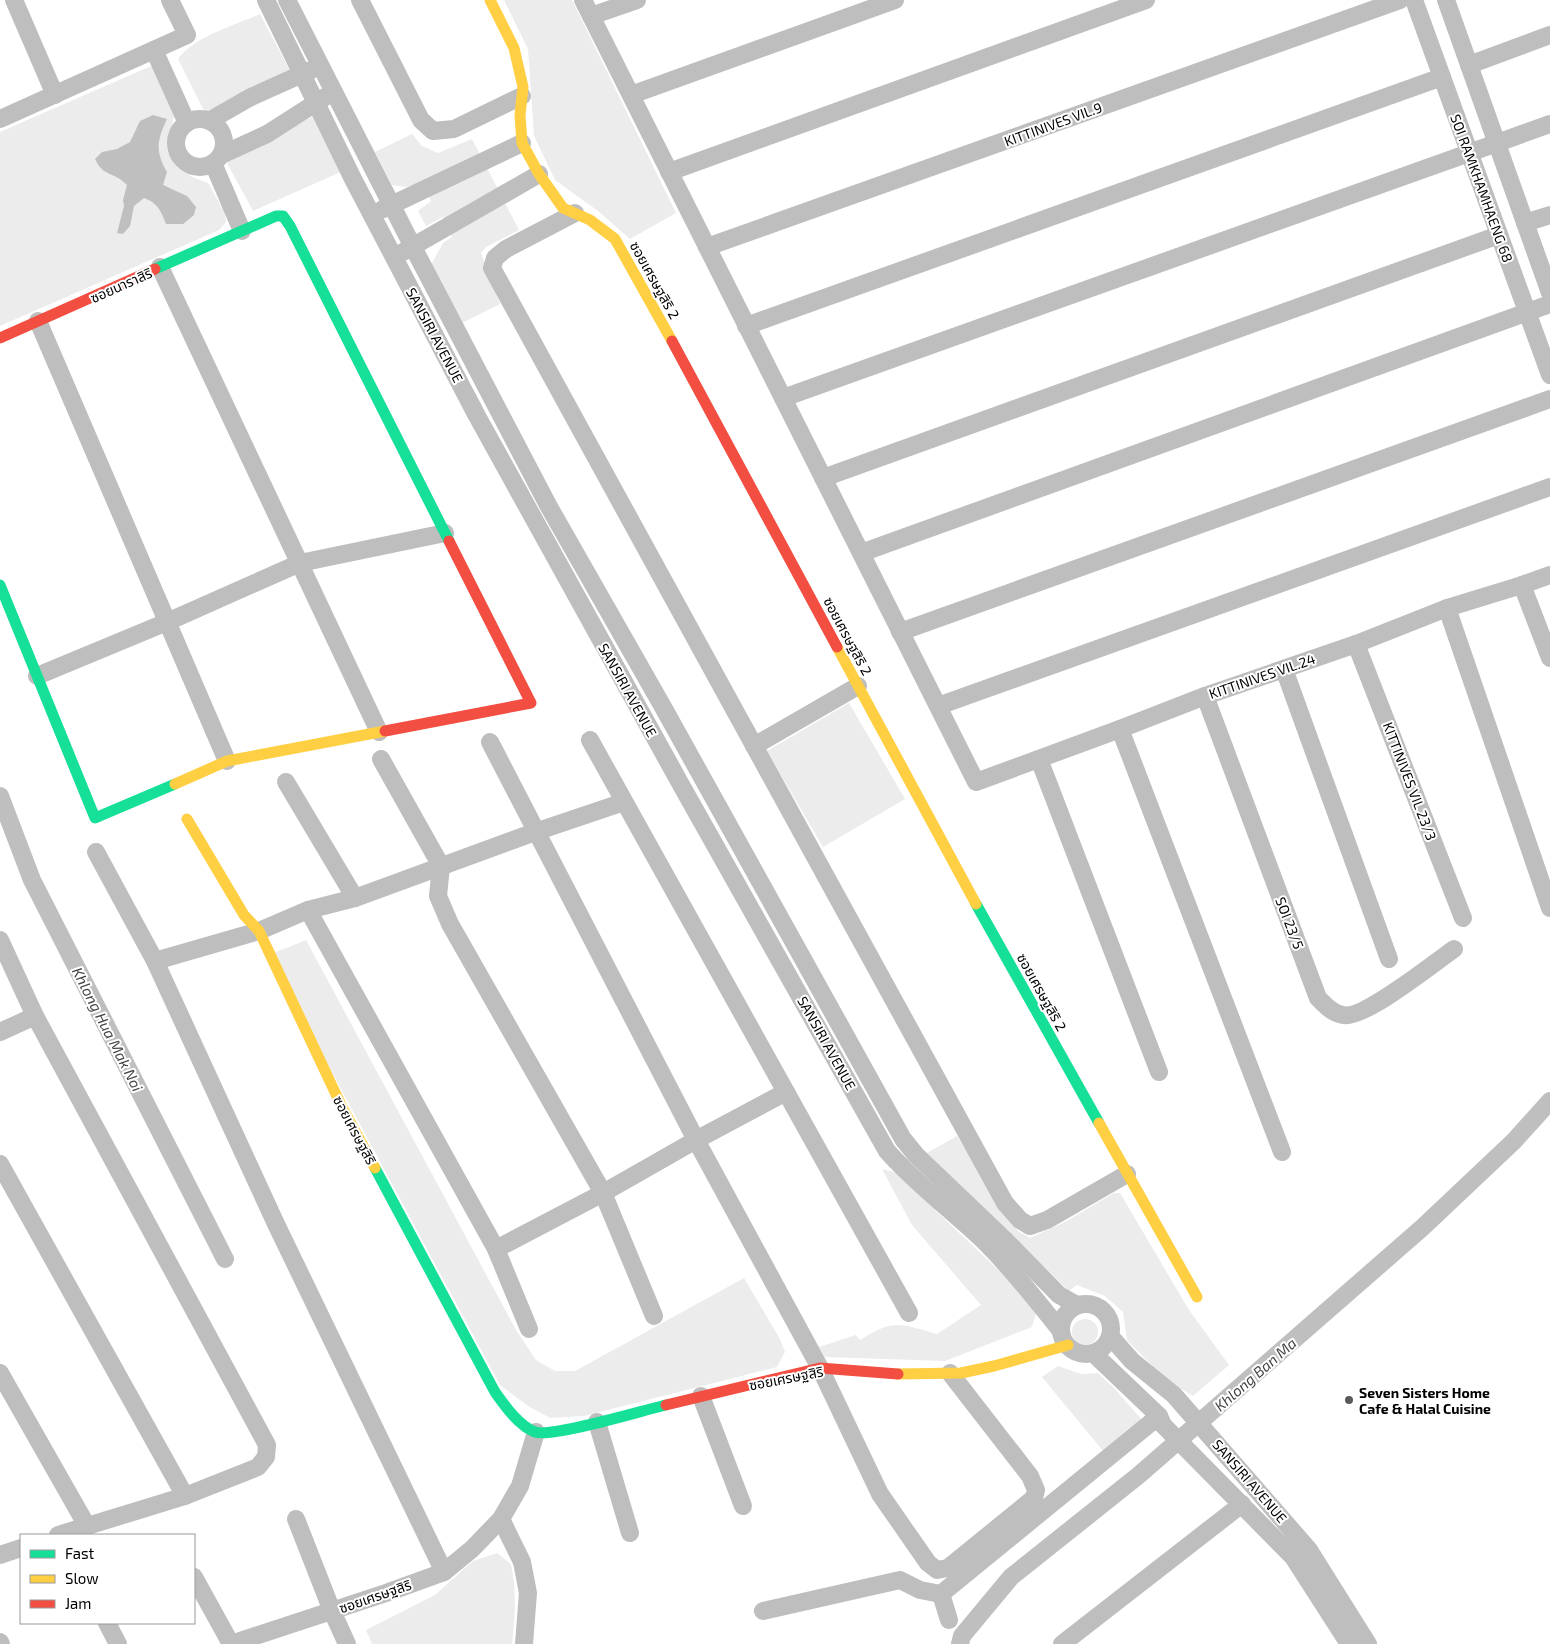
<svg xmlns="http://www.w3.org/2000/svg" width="1550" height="1644" font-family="'Exo 2','Noto Sans Thai',sans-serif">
  <rect width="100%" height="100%" fill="#fff"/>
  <!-- green -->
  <g fill="#ececec">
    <polygon points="504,0 572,0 676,213 630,239 598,211 555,180 534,136 528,49"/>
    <path d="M260,14L290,71L205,113L178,59C193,37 236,25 260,14Z"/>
    <polygon points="151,66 175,111 167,151 177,167 194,178 208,183 225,213 226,222 219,230 0,326 0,132"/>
    <polygon points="314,116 343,171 253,211 227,163 234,156"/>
    <polygon points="412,134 422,146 438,153 472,139 519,230 486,247 481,253 500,304 462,323 431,265 443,243 452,237 443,217 426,226 418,211 431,201 424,183 406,187 392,185 375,152"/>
    <polygon points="849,703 905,799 823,847 767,751"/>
    <polygon points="306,940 516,1330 536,1360 555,1371 575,1371 744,1278 780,1339 785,1352 777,1367 584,1416 550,1418 528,1406 500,1385 269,955"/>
    <polygon points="957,1136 1018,1231 1030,1238 1065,1222 1114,1193 1120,1193 1189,1310 1229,1365 1193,1396 1165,1379 1127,1340 1123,1312 1105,1296 1077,1285 1069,1291 927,1153"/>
    <path d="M882,1169L895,1172L1027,1297L1036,1314L1032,1327L945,1361L825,1357L819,1347L856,1335L860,1340C894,1318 901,1324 937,1334L981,1305L912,1225Z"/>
    <circle cx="1085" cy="1332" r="13"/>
    <polygon points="1058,1366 1081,1374 1098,1373 1114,1388 1142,1420 1104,1452 1042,1377"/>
    <path d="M497,1553L511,1564C517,1591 515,1617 512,1644H372L366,1630L435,1595L473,1561Z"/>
  </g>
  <!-- water -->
  <path fill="#bfbfbf" d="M153,115L167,119C157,140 155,151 167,172L163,185L187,196L196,207L194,215L183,224H166C161,211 158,203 144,198L134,206L130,226L123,234L117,233L124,206L123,200L127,185C115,172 103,177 95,159L102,152L117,149L130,142L140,121Z"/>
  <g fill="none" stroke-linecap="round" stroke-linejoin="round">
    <!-- canal -->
    <g stroke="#bfbfbf" stroke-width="18">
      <polyline points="0,796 32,880 225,1259"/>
      <polyline points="960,1644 962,1636 1011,1577 1139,1475 1423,1227 1514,1141 1550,1101"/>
    </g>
    <!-- street -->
    <g stroke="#bebebe" stroke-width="18">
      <polyline points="14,0 55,95"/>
      <path d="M266,0L353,179L477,416L680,783L887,1151C918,1186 953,1211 986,1243C1013,1270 1037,1301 1061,1331"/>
      <polyline points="287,0 413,247 548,505 663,707 903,1139 916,1155 1006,1241 1059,1295 1077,1305"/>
      <polyline points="360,0 421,120 433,131 454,129 522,96"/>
      <polyline points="583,0 976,782 1120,729 1205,696 1356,644 1447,608 1522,585 1550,575"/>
      <polyline points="1414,0 1550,375"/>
      <polyline points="1446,0 1550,293"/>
      <polyline points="591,16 637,0"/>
      <polyline points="154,50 187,123"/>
      <polyline points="1469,65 1550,35"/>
      <polyline points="631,95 895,0"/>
      <polyline points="0,119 187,35 170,0"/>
      <circle cx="200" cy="143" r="24"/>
      <polyline points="209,121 249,98 311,70"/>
      <polyline points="221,155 267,134 325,97"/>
      <polyline points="213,163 242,231"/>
      <polyline points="669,172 1146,0"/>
      <polyline points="383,209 522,143"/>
      <polyline points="575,213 506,249 495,258 492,268 1005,1203 1020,1220 1030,1226 1047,1220 1127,1174"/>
      <polyline points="1525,223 1550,215"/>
      <polyline points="707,247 1400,0"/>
      <polyline points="403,252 539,174"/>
      <polyline points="160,267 379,732"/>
      <polyline points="38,321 227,761"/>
      <polyline points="746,326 1442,77"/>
      <polyline points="783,398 1550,124"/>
      <polyline points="823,478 1499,235"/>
      <polyline points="861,553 1550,304"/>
      <polyline points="1522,585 1550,658"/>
      <polyline points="1447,608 1550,908"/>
      <polyline points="900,632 1550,399"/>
      <polyline points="1356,644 1463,918"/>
      <polyline points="1284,669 1389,959"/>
      <polyline points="37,676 167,622 300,563 445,533"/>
      <path d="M1205,696L1318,998C1325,1005 1332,1013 1343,1015C1363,1020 1434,963 1454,949"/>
      <polyline points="938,706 1550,487"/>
      <polyline points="1120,729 1282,1152"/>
      <polyline points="590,740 909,1313"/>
      <polyline points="490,742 696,1140 820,1368 880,1494 928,1563 937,1570 948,1568 1034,1498 1036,1490 1030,1476 950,1373"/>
      <polyline points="754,746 858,686"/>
      <polyline points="381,759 441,866 438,896 450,924 603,1193 654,1316"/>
      <polyline points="1039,759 1159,1072"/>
      <polyline points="286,782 355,898"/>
      <polyline points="96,852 155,961 276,1224 444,1572"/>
      <polyline points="308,910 496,1249 529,1329"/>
      <polyline points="0,940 35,1016 267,1445 266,1457 258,1467 185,1496 58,1535"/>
      <polyline points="155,961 259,931 308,910 355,898 535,832 624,802"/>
      <polyline points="0,1032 35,1016"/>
      <polyline points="0,1164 185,1496"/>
      <polyline points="496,1249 603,1193 696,1140 786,1092"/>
      <circle cx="1086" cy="1329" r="25"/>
      <polyline points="1110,1336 1132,1361 1174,1395 1309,1550 1368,1644"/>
      <polyline points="1093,1353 1159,1416 1163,1425 1293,1557 1349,1644"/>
      <polyline points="0,1373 87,1526"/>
      <polyline points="701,1396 743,1506"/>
      <polyline points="597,1422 630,1533"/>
      <polyline points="296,1519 332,1611 347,1644"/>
      <polyline points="501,1519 522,1562 528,1593 524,1644"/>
      <polyline points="0,1555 21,1548"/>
      <polyline points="194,1577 231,1644"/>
      <polyline points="941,1594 949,1620"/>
      <polyline points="763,1611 900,1580 920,1590 941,1594 1159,1416"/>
      <polyline points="107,1623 118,1644"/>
      <polyline points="0,1642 1,1644"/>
      <polyline points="231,1644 386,1593 444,1572 472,1549 501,1519 520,1486 536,1432"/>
      <polyline points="1062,1644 1242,1504"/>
    </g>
    <!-- fast -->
    <g stroke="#16e098" stroke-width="11">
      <polyline points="155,269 276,216 283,216 290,226 449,541"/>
      <polyline points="0,585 95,818 175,784"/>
      <polyline points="976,904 1099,1123"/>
      <path d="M375,1168L495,1392C505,1406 519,1426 535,1432C552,1438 644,1410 666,1405"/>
    </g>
    <!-- slow -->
    <g stroke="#ffcf43" stroke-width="11">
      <polyline points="490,0 514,48 523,87 520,115 522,143 539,174 563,208 590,220 615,239 672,341"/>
      <polyline points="837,647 976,904"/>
      <polyline points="175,784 227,761 385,731"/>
      <polyline points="187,819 244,915 259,931 342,1107 375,1168"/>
      <polyline points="1099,1123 1197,1297"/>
      <polyline points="898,1374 961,1373 994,1366 1068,1345"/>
    </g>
    <!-- jam -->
    <g stroke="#f24e42" stroke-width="11">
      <polyline points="0,338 155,269"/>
      <polyline points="672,341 837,647"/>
      <polyline points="385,731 531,703 449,541"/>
      <polyline points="666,1405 820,1368 898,1374"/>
    </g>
  </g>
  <!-- markers -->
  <circle fill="#595959" stroke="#fff" stroke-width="2" cx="1349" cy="1400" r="5"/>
  <g text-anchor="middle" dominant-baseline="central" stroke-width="4" stroke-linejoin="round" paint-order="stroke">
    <!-- street labels -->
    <g font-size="14" fill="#000" stroke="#fff">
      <text transform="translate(1053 124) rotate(-20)">KITTINIVES VIL.9</text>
      <text transform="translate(1482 188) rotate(70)">SOI RAMKHAMHAENG 68</text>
      <text transform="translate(655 280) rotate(61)">ซอยเศรษฐสิริ 2</text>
      <text transform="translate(121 285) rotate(-24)">ซอยนาราสิริ</text>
      <text transform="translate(435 335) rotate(62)">SANSIRI AVENUE</text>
      <text transform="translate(848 636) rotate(62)">ซอยเศรษฐสิริ 2</text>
      <text transform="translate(1262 676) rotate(-19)">KITTINIVES VIL.24</text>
      <text transform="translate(628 690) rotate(61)">SANSIRI AVENUE</text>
      <text transform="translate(1410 781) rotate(69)">KITTINIVES VIL 23/3</text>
      <text transform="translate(1290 923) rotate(69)">SOI 23/5</text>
      <text transform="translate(1042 992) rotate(61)">ซอยเศรษฐสิริ 2</text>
      <text transform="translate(827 1043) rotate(61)">SANSIRI AVENUE</text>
      <text transform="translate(355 1130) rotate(62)">ซอยเศรษฐสิริ</text>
      <text transform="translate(786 1378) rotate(-11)">ซอยเศรษฐสิริ</text>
      <text transform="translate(1250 1481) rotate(49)">SANSIRI AVENUE</text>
      <text transform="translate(375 1596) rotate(-19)">ซอยเศรษฐสิริ</text>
    </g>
    <!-- poi labels -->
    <g font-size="14" font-weight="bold" fill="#000" stroke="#fff" text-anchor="start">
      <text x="1359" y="1392">Seven Sisters Home<tspan x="1359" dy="16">Cafe &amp; Halal Cuisine</tspan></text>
    </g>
    <!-- water labels -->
    <g font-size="15" font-style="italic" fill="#444" stroke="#fff">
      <text transform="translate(108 1029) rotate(63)">Khlong Hua Mak Noi</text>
      <text transform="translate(1255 1374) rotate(-41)">Khlong Ban Ma</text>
    </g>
  </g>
  <!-- legend -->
  <rect x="20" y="1534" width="175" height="90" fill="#ffffff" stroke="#999999"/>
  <rect x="30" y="1550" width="25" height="8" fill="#16e098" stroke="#999999"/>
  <text x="65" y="1559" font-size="15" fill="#000000">Fast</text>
  <rect x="30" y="1575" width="25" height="8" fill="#ffcf43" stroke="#999999"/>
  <text x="65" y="1584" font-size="15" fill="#000000">Slow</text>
  <rect x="30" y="1600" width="25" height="8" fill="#f24e42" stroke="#999999"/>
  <text x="65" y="1609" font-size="15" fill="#000000">Jam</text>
</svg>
